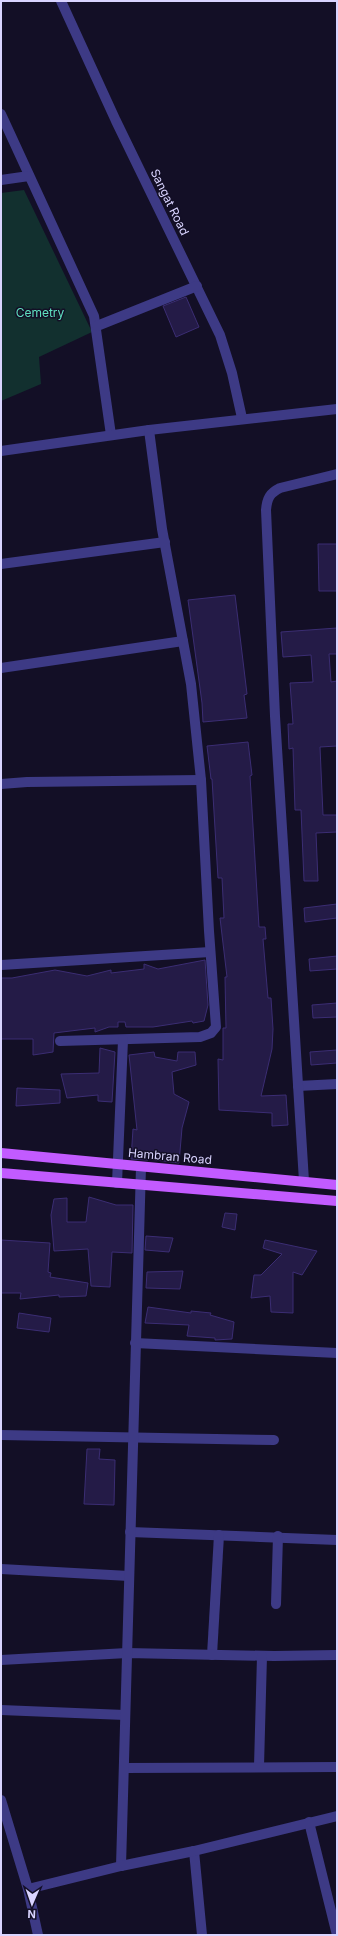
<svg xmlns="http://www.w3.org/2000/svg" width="338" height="1936" font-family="Inter,sans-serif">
  <rect width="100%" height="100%" fill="#130f26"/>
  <!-- green -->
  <polygon fill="#12302f" points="24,190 92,332 39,357 41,384 1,401 1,193"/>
  <!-- building -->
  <g fill="#241b47" stroke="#3b2d73">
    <polygon points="186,297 199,327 176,337 163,306"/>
    <polygon points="318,544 337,544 337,591 319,591"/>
    <polygon points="235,595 247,694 244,695 247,718 203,722 202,703 188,600"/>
    <polygon points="337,628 337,654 329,654 331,682 337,681 337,746 320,747 323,815 337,815 337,832 316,833 318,881 304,881 301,810 295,810 293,748 289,749 288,724 293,724 290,683 313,682 311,655 283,657 281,632"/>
    <polygon points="248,742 252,775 250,776 259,927 265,927 266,939 263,939 268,998 271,998 273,1029 272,1049 261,1096 286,1095 288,1125 272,1126 272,1113 219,1110 218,1059 223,1060 223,1028 226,1028 225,977 227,977 220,918 224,918 222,878 218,878 212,779 211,779 207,746"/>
    <polygon points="337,904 337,918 305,922 304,908"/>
    <polygon points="337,956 337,969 310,971 309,959"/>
    <polygon points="205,960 208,1005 204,1021 193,1023 192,1021 153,1027 126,1027 125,1022 118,1022 118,1027 109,1027 95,1032 95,1028 54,1033 53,1052 33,1055 33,1039 1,1039 1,978 12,978 55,970 87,976 111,970 111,973 144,969 144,964 158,969"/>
    <polygon points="337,1003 337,1017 313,1018 312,1005"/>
    <polygon points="100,1048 115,1052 112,1102 98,1101 98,1095 67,1098 61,1074 99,1073"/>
    <polygon points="337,1050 337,1063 311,1065 310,1052"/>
    <polygon points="154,1052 155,1057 177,1061 178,1052 195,1052 196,1065 172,1072 174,1094 189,1102 182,1128 179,1163 148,1159 148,1160 131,1159 133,1129 137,1130 129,1055"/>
    <polygon points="17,1088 60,1090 60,1103 16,1106"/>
    <polygon points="89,1197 116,1205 133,1205 132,1253 112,1252 110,1287 91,1286 88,1249 54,1251 51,1215 54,1199 67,1198 67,1222 86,1222"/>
    <polygon points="225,1213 237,1214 235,1230 222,1227"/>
    <polygon points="146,1236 173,1238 169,1252 145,1250"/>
    <polygon points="1,1240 50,1243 48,1272 51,1273 50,1277 88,1283 86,1296 59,1297 59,1295 20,1299 21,1293 1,1293"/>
    <polygon points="265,1240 317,1251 302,1275 293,1272 293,1313 271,1312 270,1296 251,1298 254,1275 261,1275 282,1254 263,1248"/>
    <polygon points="183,1271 180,1289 146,1288 147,1272"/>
    <polygon points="148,1307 191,1313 191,1311 211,1313 210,1315 234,1322 232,1339 215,1340 215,1338 187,1336 189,1325 145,1323"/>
    <polygon points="19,1313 51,1318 49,1332 17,1328"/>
    <polygon points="87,1449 100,1449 99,1459 115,1460 114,1505 84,1504"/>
  </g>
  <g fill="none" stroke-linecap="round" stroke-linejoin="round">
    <!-- minor -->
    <g stroke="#3d3a85" stroke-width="10">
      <polyline points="61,1 116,121 220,335 232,373 242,418"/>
      <polyline points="1,114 94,316 111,435"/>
      <polyline points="1,180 29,176"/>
      <polyline points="97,326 197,286"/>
      <polyline points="1,451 149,430 337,409"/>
      <polyline points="1,564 165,542"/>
      <polyline points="1,668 183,641"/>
      <polyline points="1,784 27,782 201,780"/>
      <polyline points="1,965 210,952"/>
      <polyline points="60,1041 200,1037 211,1033 216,1027 209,931 201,780 191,684 162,529 149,430"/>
      <polyline points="298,1086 337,1084"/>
      <path d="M304,1181L275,716L266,510C267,498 270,493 280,488L337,474"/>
      <polyline points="117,1183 123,1040"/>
      <polyline points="135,1343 337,1353"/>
      <polyline points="1,1435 274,1440"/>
      <polyline points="130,1532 337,1540"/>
      <polyline points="1,1569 129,1576"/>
      <polyline points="276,1604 278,1536"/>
      <polyline points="212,1655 219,1535"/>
      <polyline points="1,1660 127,1653 274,1656 337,1655"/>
      <polyline points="1,1710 125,1715"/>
      <polyline points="259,1766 262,1656"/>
      <polyline points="124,1768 337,1767"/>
      <polyline points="1,1800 28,1889 38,1935"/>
      <polyline points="309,1822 337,1935"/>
      <polyline points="194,1851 202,1935"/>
      <polyline points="121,1866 141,1167"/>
      <polyline points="28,1889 121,1866 194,1851 337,1816"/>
    </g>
    <!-- major -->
    <g stroke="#c25bff" stroke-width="10">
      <polyline points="1,1153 337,1185"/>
      <polyline points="1,1173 337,1201"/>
    </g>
  </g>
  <g text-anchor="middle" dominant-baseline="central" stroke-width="3" stroke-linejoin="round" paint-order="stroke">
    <!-- street labels -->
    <g font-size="12" fill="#d9d4ff" stroke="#130f26">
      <text transform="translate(170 202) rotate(64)">Sangat Road</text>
      <text transform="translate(170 1156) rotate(5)">Hambran Road</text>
    </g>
    <!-- park labels -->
    <g font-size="12" fill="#5fe0c0" stroke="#130f26">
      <text x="40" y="312">Cemetry</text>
    </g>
  </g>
  <!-- border -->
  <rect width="338" height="1936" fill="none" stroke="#d9d4ff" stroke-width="4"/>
  <!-- north arrow -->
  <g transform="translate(32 1904) rotate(182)" stroke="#130f26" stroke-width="3" paint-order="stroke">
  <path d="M0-3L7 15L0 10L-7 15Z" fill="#d9d4ff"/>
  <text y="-6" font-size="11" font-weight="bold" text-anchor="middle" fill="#d9d4ff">N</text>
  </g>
</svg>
